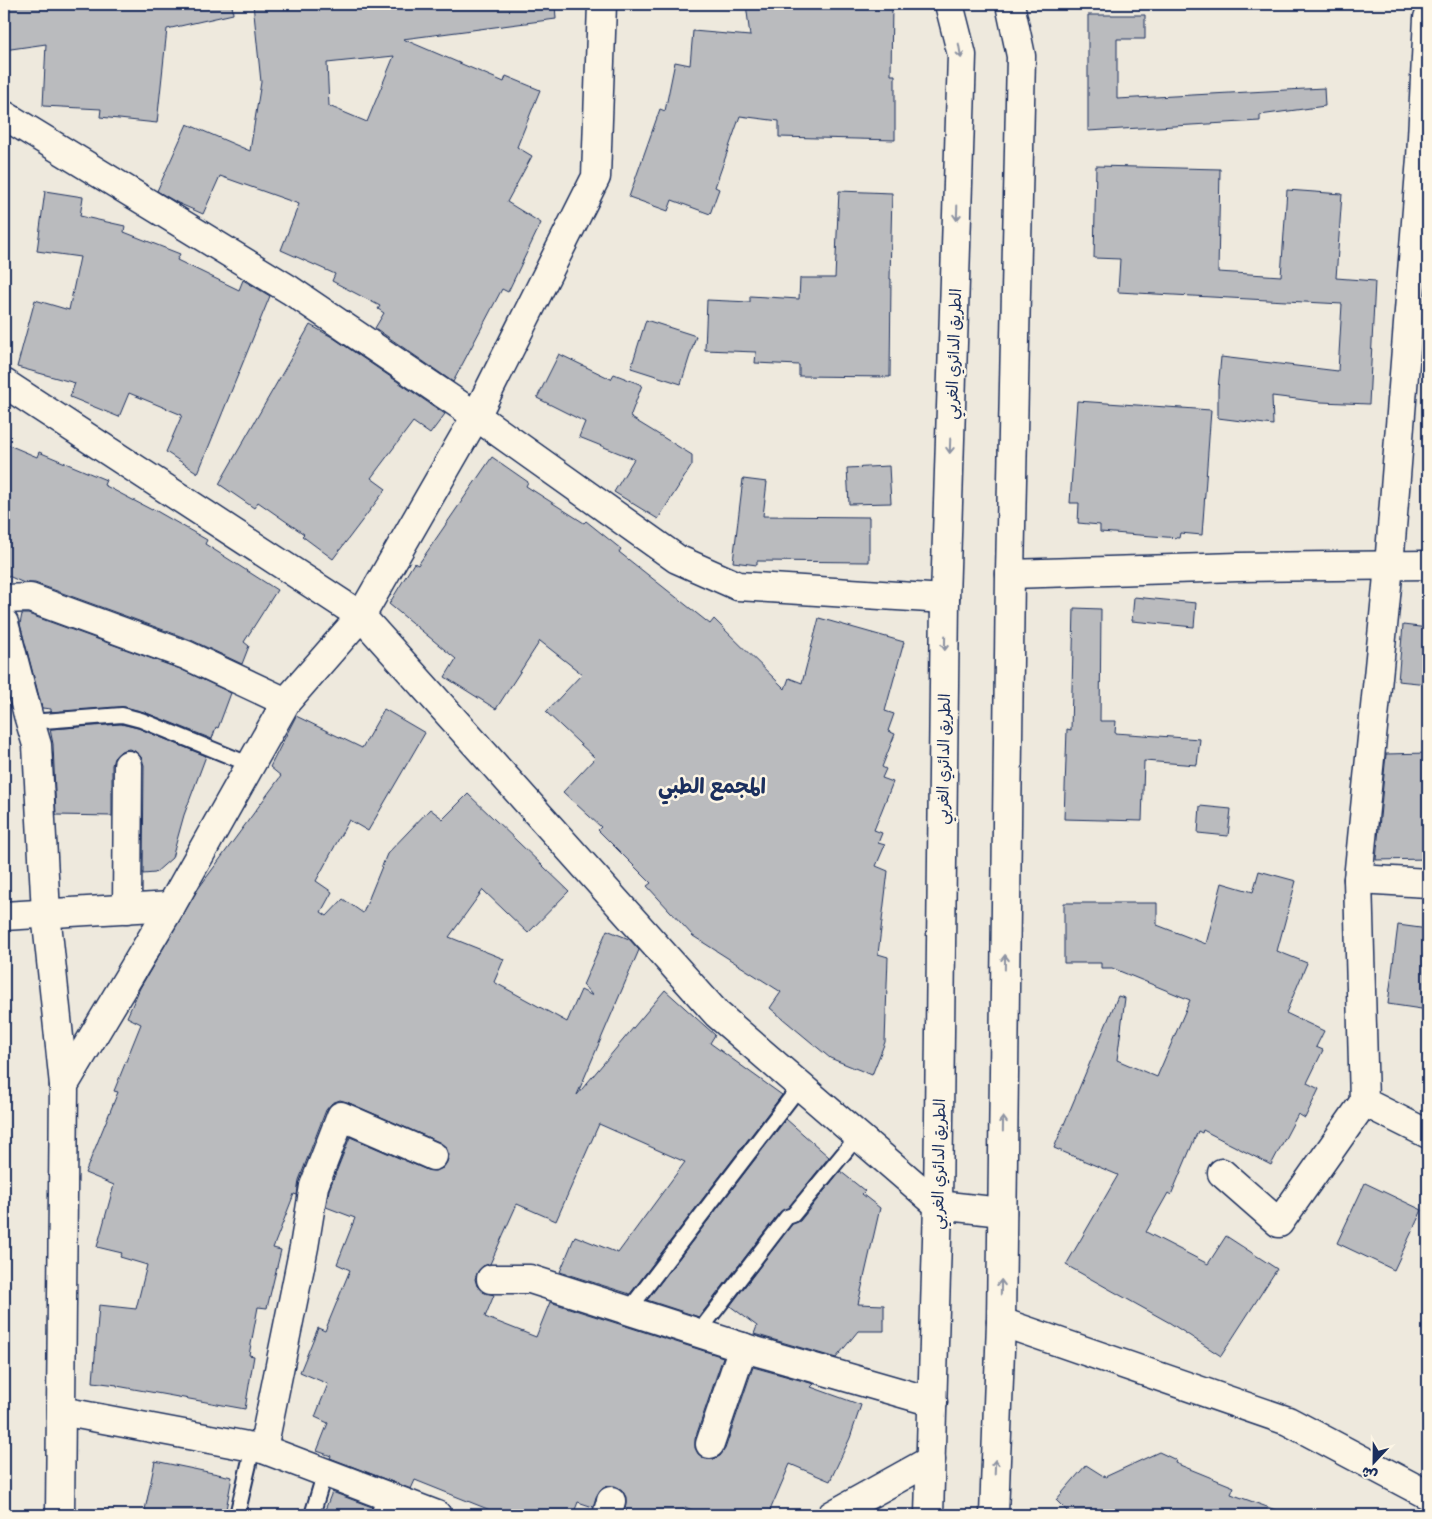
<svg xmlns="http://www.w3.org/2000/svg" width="1432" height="1519" font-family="'Patrick Hand','Playpen Sans Arabic',sans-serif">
  <rect width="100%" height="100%" fill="#eee9dd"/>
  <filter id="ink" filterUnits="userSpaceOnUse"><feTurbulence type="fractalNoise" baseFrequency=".02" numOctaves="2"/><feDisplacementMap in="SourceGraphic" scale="10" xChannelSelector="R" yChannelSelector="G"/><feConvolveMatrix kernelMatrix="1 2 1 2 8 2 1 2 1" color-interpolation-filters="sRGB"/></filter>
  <g filter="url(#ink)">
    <!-- building -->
    <g fill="#babbbe" stroke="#1b2f5e" fill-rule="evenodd">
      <polygon points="4,4 232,4 233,14 167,29 157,123 100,117 101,109 43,106 46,44 4,50"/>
      <path d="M253,4H555L556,19L403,39L504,82L506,76L540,90L517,147L532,156L507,202L541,223L508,292L502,289L453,382L375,328L384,313L378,309L380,306L332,281L335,274L281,250L299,204L220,176L203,214L178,203L157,191L187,124L250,151L261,82ZM394,56L367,122L329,106L327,63Z"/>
      <polygon points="746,4 892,4 891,75 895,75 895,140 779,137 779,121 740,116 715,187 719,189 710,214 672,200 668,211 629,197 660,109 665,111 675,62 690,65 693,31 750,36"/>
      <polygon points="1088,15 1145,15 1145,39 1117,39 1117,99 1324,88 1325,106 1260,115 1260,121 1088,131"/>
      <polygon points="1096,166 1220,169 1218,272 1281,276 1287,190 1342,194 1336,278 1375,281 1369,404 1321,402 1272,396 1273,425 1218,418 1218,389 1221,357 1338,371 1342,304 1118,292 1120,259 1094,258"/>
      <polygon points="45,191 83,197 80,216 125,226 124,232 180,254 177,260 239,290 243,280 270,296 198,473 166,452 182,415 129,393 119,417 70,397 75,383 17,367 35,300 69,310 80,257 37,251"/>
      <polygon points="839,191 892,193 890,279 891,279 890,377 799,376 799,365 755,363 756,352 705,350 707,300 750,302 750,296 799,299 800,278 835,278"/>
      <polygon points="646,320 696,336 681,384 631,368"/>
      <polygon points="310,325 332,337 445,414 430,434 413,422 371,478 386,489 333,559 302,536 304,534 258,502 254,508 219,484"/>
      <polygon points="559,354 611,379 614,374 642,385 630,417 692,455 692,465 658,519 614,492 634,459 579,437 585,422 537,398"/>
      <polygon points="1077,401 1211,410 1202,535 1180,533 1179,538 1100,532 1100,525 1078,523 1079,503 1070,503"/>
      <polygon points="4,443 37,457 39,452 106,480 104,485 152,510 153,509 207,540 205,544 277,590 244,642 249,646 242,664 191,640 35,583 24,583 4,574"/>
      <polygon points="492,457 528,482 526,486 584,523 586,521 621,549 619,552 710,624 714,619 785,689 789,678 802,683 819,618 904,642 885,711 894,714 888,731 895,734 882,767 886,769 882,778 893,782 874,830 882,833 878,843 885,845 876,866 888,871 878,954 888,957 885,1042 872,1075 830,1058 770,1008 781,992 693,936 647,886 651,883 598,830 601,827 563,792 595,758 546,712 582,674 540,641 496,709 445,677 456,659 389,604 414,563 418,565"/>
      <polygon points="889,466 891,503 849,504 847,468"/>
      <polygon points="743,479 767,482 763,516 869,517 869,562 757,561 757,565 733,562"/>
      <polygon points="1134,597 1196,603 1194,627 1132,621"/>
      <polygon points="1074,608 1101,609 1100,721 1116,721 1115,733 1200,739 1197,765 1144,761 1142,821 1064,819 1067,729 1071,730"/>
      <polygon points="22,614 28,614 180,669 231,693 218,728 216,727 212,739 144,712 124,707 51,712 51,709 42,708 20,624"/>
      <polygon points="1403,625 1428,628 1428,684 1398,681"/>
      <polygon points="384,709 425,733 368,831 349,820 316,881 332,892 321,912 327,916 343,899 363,913 387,854 430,809 443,819 468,794 569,891 528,933 483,890 449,937 504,959 494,982 567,1022 581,990 593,996 583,985 607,930 629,939 639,950 577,1095 665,990 715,1035 710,1043 782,1095 630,1294 560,1272 575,1236 618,1253 685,1162 599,1124 556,1221 517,1204 490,1264 483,1266 478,1271 475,1279 477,1286 483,1292 494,1295 485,1317 536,1337 550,1302 723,1357 695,1439 695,1448 698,1454 705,1459 714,1459 720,1456 725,1449 753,1367 814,1384 811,1387 861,1405 850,1438 830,1481 790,1464 768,1515 704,1515 685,1507 682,1515 623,1515 626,1505 626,1497 622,1490 615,1486 608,1486 600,1490 596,1497 593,1507 578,1502 573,1515 488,1515 490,1510 415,1480 411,1489 330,1458 331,1456 317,1451 328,1423 315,1417 328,1384 300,1372 318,1328 325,1331 350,1270 337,1264 355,1218 326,1207 329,1190 350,1137 427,1170 435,1171 443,1168 447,1162 449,1155 446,1147 439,1142 347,1102 340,1100 332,1103 326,1110 299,1180 297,1195 294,1194 273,1248 281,1250 267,1308 258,1307 249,1355 254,1356 245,1409 117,1386 117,1385 93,1382 99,1305 136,1309 147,1265 120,1257 122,1253 97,1247 114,1185 85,1173 118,1092 114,1091 141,1024 127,1017 140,988 198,889 281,776 270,767 296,716 362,748"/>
      <polygon points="121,724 138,728 206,756 184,815 172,858 155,873 143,874 144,765 141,757 135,751 129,749 121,751 114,758 112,765 112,816 56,815 53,744 50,729"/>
      <polygon points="1428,753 1428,859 1376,860 1386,754"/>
      <polygon points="1200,806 1231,809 1228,836 1198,833"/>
      <polygon points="1259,871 1296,881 1277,951 1307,963 1286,1013 1324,1031 1316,1047 1323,1050 1307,1083 1319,1089 1305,1118 1298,1114 1271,1165 1203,1130 1202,1133 1198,1131 1171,1195 1168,1193 1146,1232 1208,1264 1226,1236 1277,1269 1221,1356 1170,1323 1066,1265 1118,1175 1054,1148 1118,996 1125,998 1117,1060 1157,1077 1190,1000 1112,968 1101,968 1101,963 1064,963 1064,903 1157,903 1157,925 1206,944 1222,883 1253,892"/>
      <polygon points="1398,925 1428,929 1428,1010 1388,1004"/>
      <polygon points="786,1119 829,1157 788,1208 780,1212 699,1317 647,1300"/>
      <polygon points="840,1171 865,1191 862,1194 880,1208 858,1304 884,1305 884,1331 858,1331 836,1358 754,1334 757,1326 730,1306 792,1224 800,1221"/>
      <polygon points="1365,1183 1422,1210 1394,1270 1337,1243"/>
      <polygon points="1159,1452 1176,1460 1175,1463 1234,1487 1231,1494 1281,1512 1280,1515 1071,1515 1056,1500 1086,1465 1105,1477"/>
      <polygon points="155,1461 232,1477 225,1515 144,1515"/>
      <polygon points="332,1492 372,1507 369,1515 323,1515"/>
    </g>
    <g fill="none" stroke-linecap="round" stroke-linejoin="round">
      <defs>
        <g id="lane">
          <polyline points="30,722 122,715 141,720 251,765"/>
          <polyline points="628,1311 800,1086"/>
          <polyline points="698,1333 787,1217 793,1215 858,1136"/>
          <polyline points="237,1515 253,1447"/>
          <polyline points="312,1515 325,1472"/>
          <polyline points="378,1515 385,1495"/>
        </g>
        <g id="street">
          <polyline points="1428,18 1421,158 1389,566 1358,879 1364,1102 1428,1134"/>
          <polyline points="4,115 290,290 476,416 677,559 738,586 945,599"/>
          <polyline points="4,383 361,616 717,1014 938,1205"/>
          <polyline points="1010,574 1238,567 1428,565"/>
          <polyline points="4,599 30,598 186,655 286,702"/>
          <polyline points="4,623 28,715 37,745 46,913 64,1085"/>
          <polyline points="1358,879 1428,883"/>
          <polyline points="127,909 128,765"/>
          <polyline points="4,916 171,906"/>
          <polyline points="1222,1173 1279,1223 1364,1102"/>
          <polyline points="491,1279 530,1279 755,1351 933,1402"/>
          <polyline points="61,1411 263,1449 437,1515"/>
          <polyline points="710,1444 743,1347"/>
          <polyline points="263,1449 304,1247 314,1186 341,1116 433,1156"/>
          <polyline points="60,1515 64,1085 171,906 286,702 361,616 476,416 596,177 602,4"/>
          <polyline points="607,1515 611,1501"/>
          <polyline points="832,1515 931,1460"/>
        </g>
        <polyline id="secondary" points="1001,1322 1288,1421 1428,1495"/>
        <g id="primary">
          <polyline points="938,1205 1002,1212"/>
          <polyline points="929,1515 938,1205 945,599 962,55 949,4"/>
          <polyline points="994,1515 1001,1322 1010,574 1021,56 1010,4"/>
        </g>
      </defs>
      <!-- lane casing -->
      <use href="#lane" stroke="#1b2f5e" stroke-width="18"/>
      <!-- street casing -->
      <use href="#street" stroke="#1b2f5e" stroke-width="31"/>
      <!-- secondary casing -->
      <use href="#secondary" stroke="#1b2f5e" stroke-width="31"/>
      <!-- primary casing -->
      <use href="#primary" stroke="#1b2f5e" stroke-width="31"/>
      <!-- lane -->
      <use href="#lane" stroke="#fcf5e5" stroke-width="14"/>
      <!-- street -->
      <use href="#street" stroke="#fcf5e5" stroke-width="28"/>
      <!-- secondary -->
      <use href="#secondary" stroke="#fcf5e5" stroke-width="28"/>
      <!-- primary -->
      <use href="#primary" stroke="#fcf5e5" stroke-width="28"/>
    </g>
    <!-- one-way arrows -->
    <defs><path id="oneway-shaft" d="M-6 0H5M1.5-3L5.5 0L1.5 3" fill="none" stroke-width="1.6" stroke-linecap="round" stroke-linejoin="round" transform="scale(1.25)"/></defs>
    <g stroke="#8c92a2">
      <use href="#oneway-shaft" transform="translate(960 51) rotate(80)"/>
      <use href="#oneway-shaft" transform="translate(957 213) rotate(92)"/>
      <use href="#oneway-shaft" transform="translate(950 446) rotate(92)"/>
      <use href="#oneway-shaft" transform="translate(945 643) rotate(91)"/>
      <use href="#oneway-shaft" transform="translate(1005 962) rotate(-89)"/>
      <use href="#oneway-shaft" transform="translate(1003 1124) rotate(-89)"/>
      <use href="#oneway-shaft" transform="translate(1001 1287) rotate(-89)"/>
      <use href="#oneway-shaft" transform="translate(995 1467) rotate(-88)"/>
    </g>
  </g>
  <g text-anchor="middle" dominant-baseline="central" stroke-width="5" stroke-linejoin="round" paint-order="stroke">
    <!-- street labels -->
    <g font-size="16" fill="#1b2f5e" stroke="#fcf5e5">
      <text transform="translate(953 354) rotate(-88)">الطريق الدائري الغربي</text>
      <text transform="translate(943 759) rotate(-89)">الطريق الدائري الغربي</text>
      <text transform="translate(938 1164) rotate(-89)">الطريق الدائري الغربي</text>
    </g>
    <!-- district labels -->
    <g font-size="21" font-weight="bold" fill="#1b2f5e" stroke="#fcf5e5">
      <text x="712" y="785">المجمع الطبي</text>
    </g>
  </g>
  <!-- margin -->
  <rect width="1432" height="1519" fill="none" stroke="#fcf5e5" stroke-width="20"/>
  <rect x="10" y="10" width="1412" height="1499" fill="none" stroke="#1b2f5e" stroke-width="2" filter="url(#ink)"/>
  <!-- north arrow -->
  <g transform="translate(1374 1462) rotate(202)" stroke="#fcf5e5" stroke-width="4" paint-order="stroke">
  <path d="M0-4L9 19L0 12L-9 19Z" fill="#1b2f5e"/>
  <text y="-8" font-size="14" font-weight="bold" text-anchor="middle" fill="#1b2f5e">ش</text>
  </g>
</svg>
